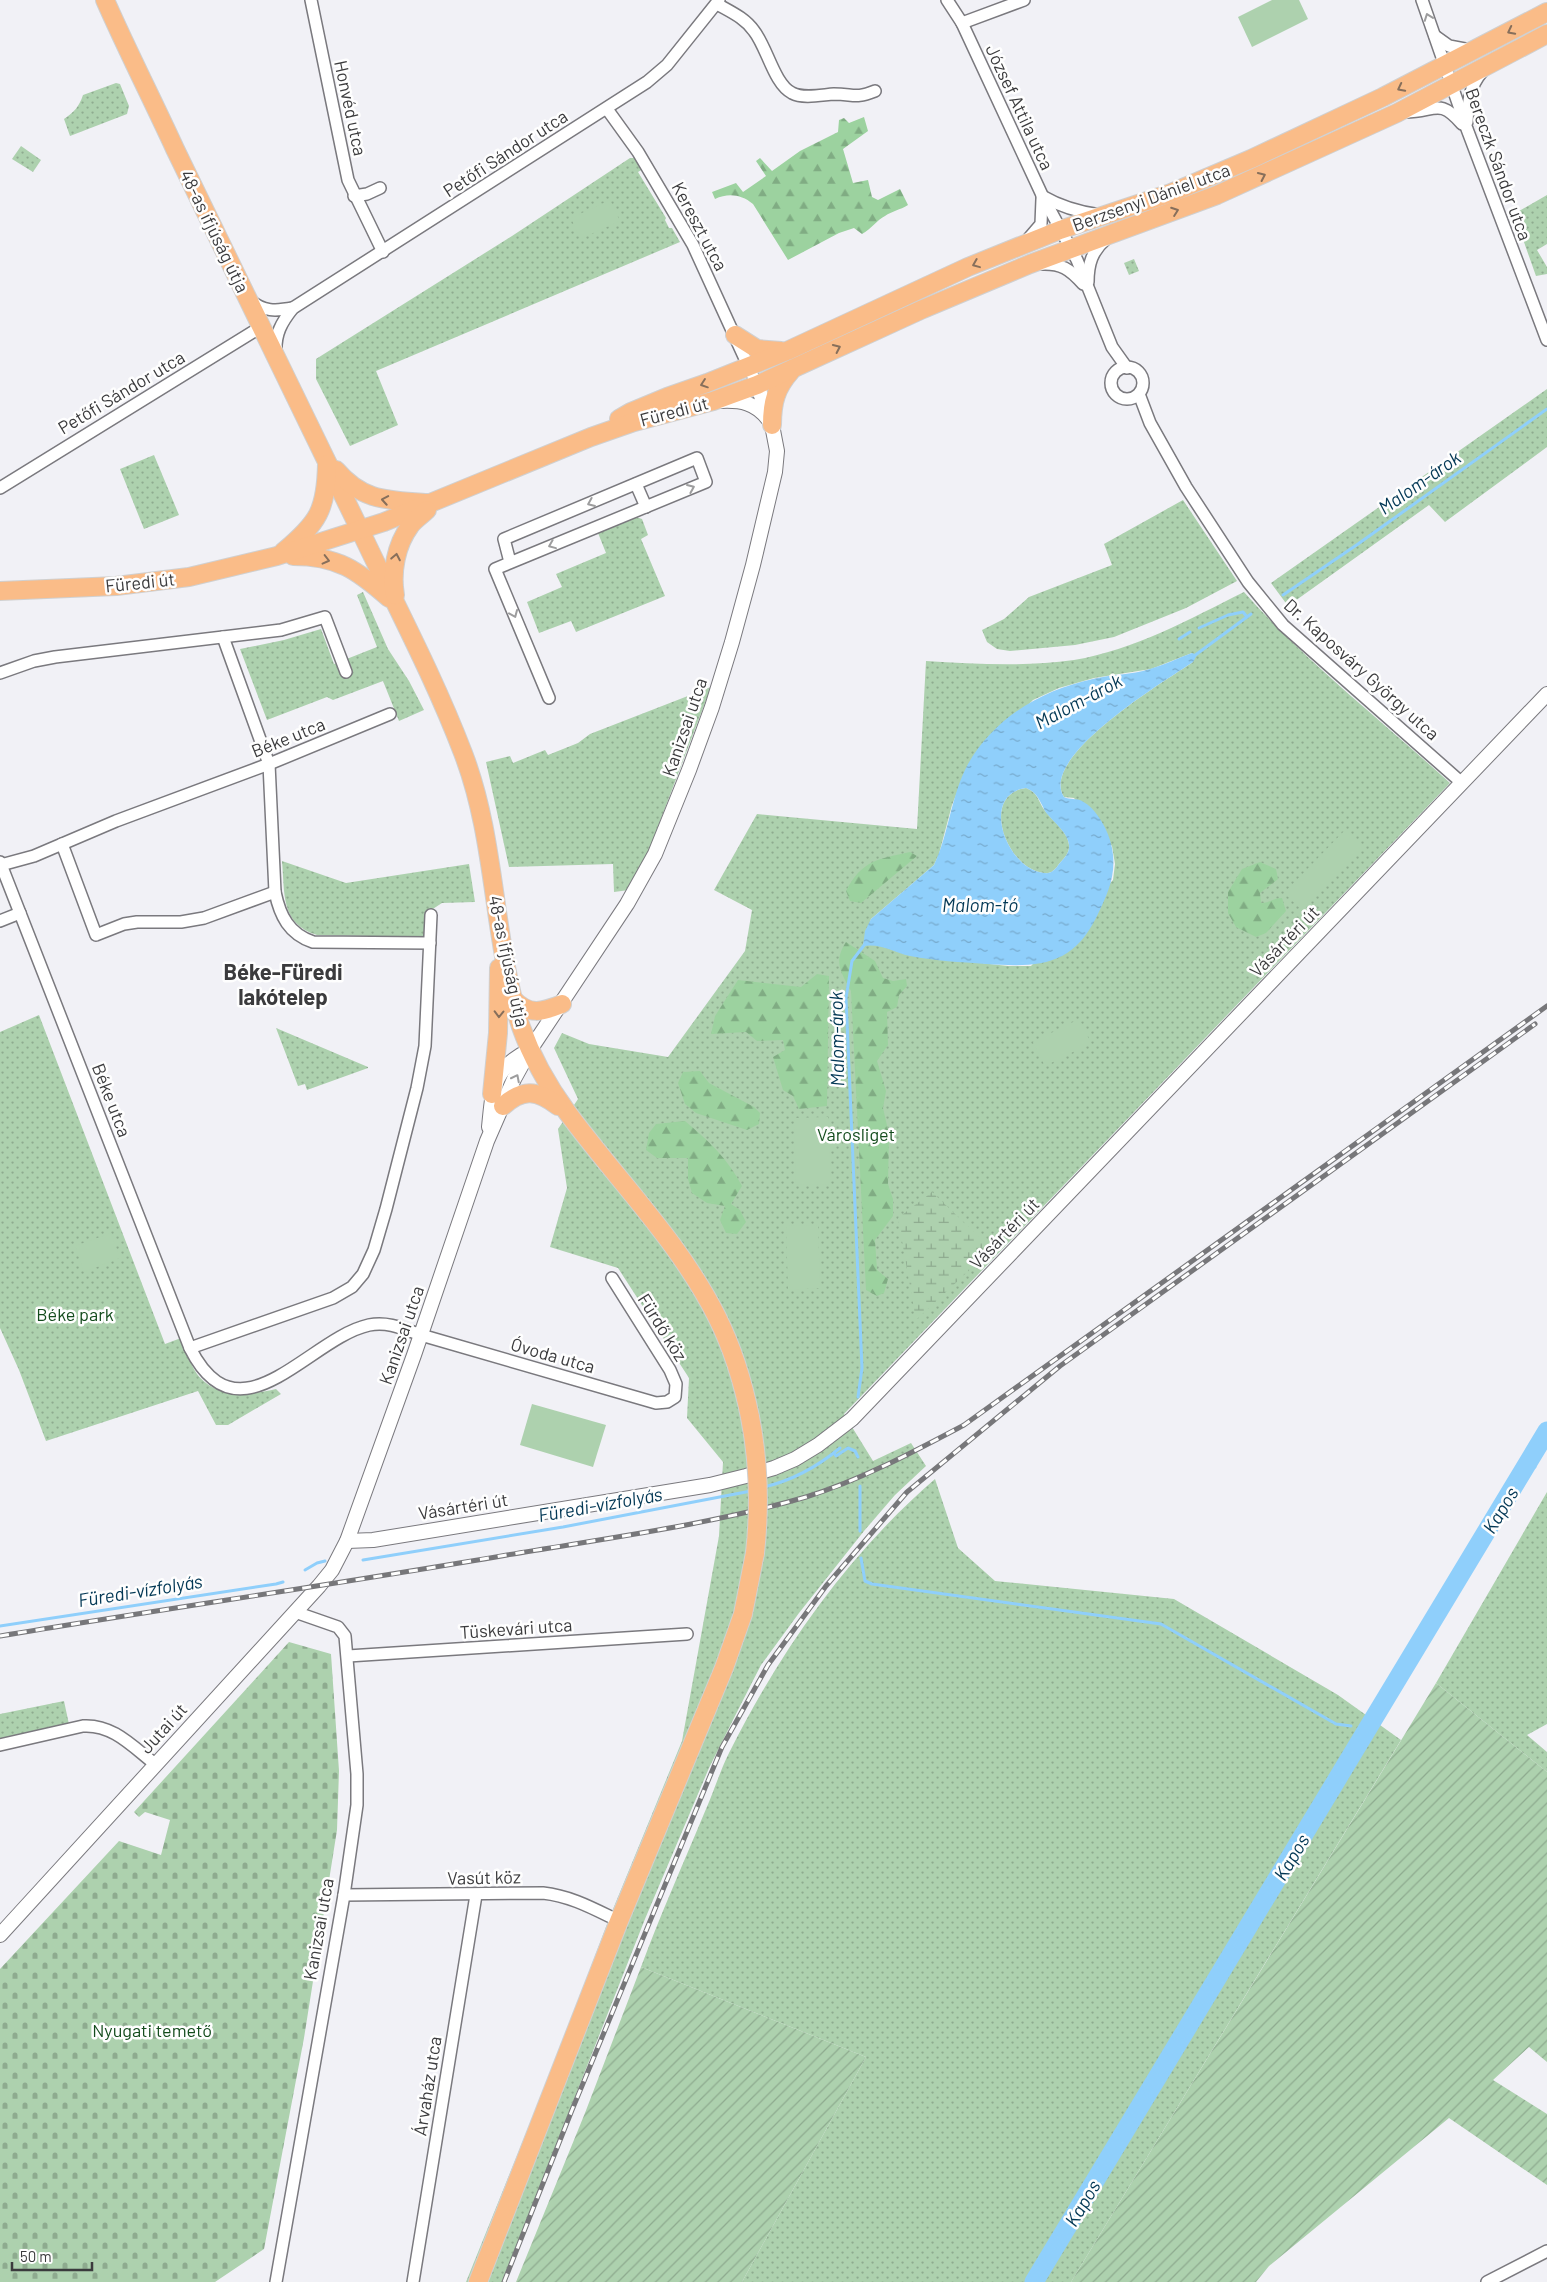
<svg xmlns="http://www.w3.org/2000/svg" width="1547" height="2282" font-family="Barlow,sans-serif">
  <defs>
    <pattern id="grass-dots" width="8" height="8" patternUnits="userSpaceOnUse" patternTransform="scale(1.25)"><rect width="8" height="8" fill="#add1ae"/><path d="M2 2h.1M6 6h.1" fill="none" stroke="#8eab8f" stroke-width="1.8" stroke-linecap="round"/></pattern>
    <pattern id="forest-firs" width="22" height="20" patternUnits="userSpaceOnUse" patternTransform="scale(1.25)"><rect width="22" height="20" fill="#9cd29f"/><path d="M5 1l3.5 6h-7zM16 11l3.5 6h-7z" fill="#80ac83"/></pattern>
    <pattern id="wetland-marsh" width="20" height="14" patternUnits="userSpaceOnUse" patternTransform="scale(1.25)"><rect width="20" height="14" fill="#add1ae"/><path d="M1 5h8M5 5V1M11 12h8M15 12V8" fill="none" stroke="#8eab8f"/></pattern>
    <pattern id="cemetery-stones" width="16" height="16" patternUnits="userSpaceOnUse" patternTransform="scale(1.25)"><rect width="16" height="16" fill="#add1ae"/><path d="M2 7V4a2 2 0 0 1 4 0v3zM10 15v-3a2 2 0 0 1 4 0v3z" fill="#8eab8f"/></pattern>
    <pattern id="garden-furrows" width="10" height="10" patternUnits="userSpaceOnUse" patternTransform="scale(1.25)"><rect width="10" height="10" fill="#add1ae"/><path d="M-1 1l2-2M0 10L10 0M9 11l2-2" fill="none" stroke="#8eab8f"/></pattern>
    <pattern id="water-ripples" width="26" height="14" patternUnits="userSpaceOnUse" patternTransform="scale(1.25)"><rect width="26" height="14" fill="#8fcffb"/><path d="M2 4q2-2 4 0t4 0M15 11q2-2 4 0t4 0" fill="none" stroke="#76a9cc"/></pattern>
  </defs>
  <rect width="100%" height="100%" fill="#f1f1f6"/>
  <!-- grass -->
  <g fill="url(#grass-dots)" fill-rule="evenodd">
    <path d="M116,83L120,84L129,106L127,114L70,136L64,119C74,112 79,107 83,95Z"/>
    <polygon points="21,146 41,160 33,172 12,159"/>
    <polygon points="630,158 636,158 643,169 638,172 666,218 665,220 669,228 672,228 680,242 376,371 398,425 350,446 316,379 316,359 512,236"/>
    <polygon points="1547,195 1547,244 1537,250 1547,267 1547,274 1536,276 1514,214"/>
    <polygon points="1134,259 1139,271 1129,275 1124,263"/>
    <polygon points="1547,389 1547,447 1445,522 1429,505 1288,606 1271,583"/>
    <polygon points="154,455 179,515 144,529 120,469"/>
    <polygon points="1183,500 1237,581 1186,608 1114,637 1075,645 1010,651 997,649 987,642 982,630 1004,619 1029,597 1112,565 1104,544"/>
    <polygon points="636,517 642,519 648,535 641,539 665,596 576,632 571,621 539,633 527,602 562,587 556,574 606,553 598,533"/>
    <polygon points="363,592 388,649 409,681 424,710 399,721 383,681 333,700 327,697 267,720 240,649 284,640 321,629 334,664 377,647 357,595"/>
    <path d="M1244,592C1306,662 1381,720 1450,783L844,1414L873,1461L911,1443L926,1466L895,1495L864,1531L799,1613L761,1665L738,1710L709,1768L645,1919L502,2282H466L558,2054L609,1919L682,1741L719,1536L723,1462L687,1418L689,1378L618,1268L550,1247L567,1188L558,1129L578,1099L554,1048L562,1033L589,1044L668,1057L745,951L752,910L714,890L757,814L917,829L926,661C976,664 1024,667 1074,660C1134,650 1190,619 1244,592ZM1192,653L1193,662C1165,681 1038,757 1064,797L1074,798L1112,846L1115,864L1113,880L1031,966H1008L908,955L875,944L863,945L871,919L934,865L939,854L952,805L968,765L1033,700L1059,688L1094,678L1151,669Z"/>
    <polygon points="711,687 648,853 629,890 614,892 613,864 509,867 486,762 510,756 513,763 545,750 548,755 578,743 590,734"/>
    <path d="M1026,788C1028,789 1031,790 1033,792C1037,795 1040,803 1043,808C1050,819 1068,831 1069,845C1070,853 1064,858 1059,864C1055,870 1051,874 1044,873C1006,869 979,794 1026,788Z"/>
    <path d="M282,861L346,883L469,864L475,902L442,903L425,914L424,937L317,935C280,924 285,893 282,861Z"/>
    <path d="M39,1015L165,1344L181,1338C186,1349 190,1364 197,1374C216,1399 250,1395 276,1389L281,1394L228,1425H216L198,1391L46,1441L19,1370L0,1328V1032Z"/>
    <polygon points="276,1028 368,1067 368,1068 307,1090 305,1084 298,1086"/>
    <path d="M935,1479L958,1548L995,1581L1174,1599L1338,1695L1401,1740L1071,2282H742L866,2057L641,1967C661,1913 684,1862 706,1809C714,1791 720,1771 729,1753C780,1651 848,1554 935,1479Z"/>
    <polygon points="1547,1492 1547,1724 1527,1735 1547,1752 1547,1772 1436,1683"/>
    <polygon points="64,1701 70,1729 0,1745 0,1714"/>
  </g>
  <!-- forest -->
  <g fill="url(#forest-firs)">
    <path d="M864,117L868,131L843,149L853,183L868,180L872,197L878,200L900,189L908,205C900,210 892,211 885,216C877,220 871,229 862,234L854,228L839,233L788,260L753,204C741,194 728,193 715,199L712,192L736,183L743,192L766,176L756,161L760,158L772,171L800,151L838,132L839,120L844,118L849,123Z"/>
    <path d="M910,852L917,856L861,903L850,901L846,891C862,860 878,859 910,852Z"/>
    <path d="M1260,862L1276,869L1278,879L1260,893L1261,903C1269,903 1273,898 1282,898L1286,911L1266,933L1256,937L1236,927L1228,913V892L1242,869Z"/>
    <path d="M846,942L875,961L883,978L893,981L906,979L907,986L899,995L897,1007L887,1012L888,1045L877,1061L886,1091L883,1108L889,1134L888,1184L893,1199V1216L875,1240L877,1270L888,1279L884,1293L877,1296L866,1290L851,991C841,972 833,962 846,942Z"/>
    <polygon points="817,974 829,976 827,1106 799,1109 793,1096 783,1090 773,1057 785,1050 783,1040 757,1041 746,1032 711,1034 715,1016 738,980 801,987"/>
    <polygon points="700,1071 709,1083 754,1107 760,1113 759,1124 747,1130 696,1113 685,1104 678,1083 683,1072"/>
    <path d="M685,1121C708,1140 728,1159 742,1186L731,1204L740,1210L746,1222L737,1234L726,1233L720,1220L725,1206L707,1203L692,1193L688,1179V1158H657L646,1150L649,1133L656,1124Z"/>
  </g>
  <!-- wetland -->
  <polygon fill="url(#wetland-marsh)" points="932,1192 992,1249 916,1320 898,1218"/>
  <!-- cemetery -->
  <polygon fill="url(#cemetery-stones)" points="289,1642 331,1654 339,1771 337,1830 304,2038 264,2249 215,2282 0,2282 0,1969 119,1841 161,1855 170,1820 145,1812 139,1817 134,1812"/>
  <!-- garden -->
  <g fill="url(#garden-furrows)">
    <polygon points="1436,1683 1547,1772 1547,2062 1529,2047 1493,2080 1547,2114 1547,2185 1449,2118 1269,2266 1256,2282 1071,2282"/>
    <polygon points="641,1967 866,2057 742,2282 516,2282 585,2113"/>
  </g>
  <!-- pitch -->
  <g fill="#add1ae">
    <polygon points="1272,0 1299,0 1308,19 1252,47 1238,17"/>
    <polygon points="610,200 620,221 580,239 571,218"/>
    <polygon points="1346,829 1363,846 1301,909 1284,893"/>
    <polygon points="1079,1019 1091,1043 1045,1066 1033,1042"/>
    <polygon points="828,1117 831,1184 796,1185 794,1118"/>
    <polygon points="818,1225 820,1288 788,1290 786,1226"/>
    <polygon points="111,1233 120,1258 84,1272 75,1246"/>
    <polygon points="532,1404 606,1425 593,1467 520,1445"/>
  </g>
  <!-- water -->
  <path fill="url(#water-ripples)" fill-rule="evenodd" d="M1192,653L1197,655L1193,662C1165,681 1038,757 1064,797C1070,800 1076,798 1082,801C1097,809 1109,831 1112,848C1117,874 1108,893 1097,916C1072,968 1036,967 986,964C960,962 936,961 910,956C893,952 881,943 863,946L865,931L871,919L934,865C949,834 951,795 968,764C995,717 1042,690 1093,679C1112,674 1131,675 1150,669C1164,665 1178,658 1192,653ZM1026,788C1028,789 1031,790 1033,792C1038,796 1042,805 1045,811C1052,821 1068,832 1069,845C1070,853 1064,858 1059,864C1055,870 1051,874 1044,873C1006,869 979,794 1026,788Z"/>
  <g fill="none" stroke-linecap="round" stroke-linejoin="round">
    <!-- stream -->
    <g stroke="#8fcffb" stroke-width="3">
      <polyline points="1283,595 1358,544 1547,409"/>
      <polyline points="1199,628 1228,615 1243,612 1247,617"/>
      <polyline points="1179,639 1190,632"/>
      <polyline points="1194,656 1251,614"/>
      <polyline points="858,1397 862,1368 846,998 852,961 865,944"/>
      <polyline points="834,1453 836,1456 848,1448 855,1451 858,1457"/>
      <polyline points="1529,1461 1535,1467"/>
      <polyline points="860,1486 860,1531"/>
      <path d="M764,1487C794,1480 817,1467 840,1448"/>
      <polyline points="861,1558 865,1581 872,1584 1161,1624 1336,1724 1351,1726"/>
      <polyline points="363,1560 563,1527 751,1491"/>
      <polyline points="305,1570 317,1563 325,1561"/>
      <polyline points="0,1626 276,1584 283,1582"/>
      <polyline points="1362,1728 1367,1731"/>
    </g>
    <!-- river -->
    <polyline stroke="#8fcffb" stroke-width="19" points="1034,2282 1547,1431"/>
    <defs>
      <g id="minor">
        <polyline points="311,0 348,180 383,252"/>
        <polyline points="947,0 962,23 1042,195 1077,260 1112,347 1127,368"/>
        <polyline points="1422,0 1467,129 1547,340"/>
        <path d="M717,4C731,12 745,18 754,31C767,47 774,84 792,93C803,99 821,95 834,94C854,94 855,99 875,91"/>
        <polyline points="962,23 1024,0"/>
        <polyline points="1435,36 1449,46 1470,50"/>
        <polyline points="607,109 638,152 693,245 757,385"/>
        <path d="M1406,112C1435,112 1439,97 1462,124"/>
        <path d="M1467,122C1468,103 1469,87 1482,72"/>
        <polyline points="354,196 367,194 380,188"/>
        <path d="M1042,196C1061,207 1078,212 1100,215"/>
        <polyline points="1029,238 1041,224 1042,199"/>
        <path d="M1041,264C1061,263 1070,269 1083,284"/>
        <path d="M1088,282C1088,264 1092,251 1106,239"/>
        <path d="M250,300C263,312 276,311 293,308"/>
        <path d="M276,353C275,334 281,323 293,308L647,82L667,65L719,0"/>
        <circle cx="1127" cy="383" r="16"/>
        <polyline points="1139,394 1150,423 1186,487 1248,582 1283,625 1462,783"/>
        <polyline points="636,484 646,507"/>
        <polyline points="0,488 261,327"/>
        <polyline points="510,562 504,539 697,458 706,482 495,569 549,698"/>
        <path d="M223,637L269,764L275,892C280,916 289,934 313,942L430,943"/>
        <polyline points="0,673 34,661 55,657 281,630 325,617 346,672"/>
        <polyline points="62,844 96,935 124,924 137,922 181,922 204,918 275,892"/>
        <path d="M0,862L190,1348C239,1446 309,1338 369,1325C388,1321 404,1329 421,1335L656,1403L667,1402L675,1397L676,1384L670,1370L612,1278"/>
        <polyline points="1,865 34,856 116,821 269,764 390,714"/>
        <polyline points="0,921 20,913"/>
        <polyline points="190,1348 333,1298 352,1287 363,1274 374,1250 386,1209 417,1088 425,1046 431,915"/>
        <polyline points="348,1656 687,1634"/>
        <path d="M0,1745L83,1726C113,1724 133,1747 155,1764"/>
        <path d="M344,1895L543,1893C571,1896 594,1909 619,1921"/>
        <polyline points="276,2282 344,1895 357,1805 357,1774 345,1636 338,1627 295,1612"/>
        <polyline points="413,2282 476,1895"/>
        <polyline points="1487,2282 1547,2251"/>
      </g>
      <g id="tertiary">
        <path d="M721,401C741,400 756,403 768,419"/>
        <path d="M489,1127C493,1089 492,1068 530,1050"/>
        <polyline points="347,1541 373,1540 710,1485 746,1476 774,1468 795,1459 818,1445 852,1419 1547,694"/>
        <polyline points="0,1935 319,1586 332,1570 347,1541 414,1355 487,1141 514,1079 530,1050 627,904 655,854 689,770 712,707 732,642 753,565 775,472 777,451 772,425 757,385"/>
      </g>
      <g id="primary">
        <path d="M105,0C127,50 152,99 175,149C236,277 300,404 361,532C396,606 434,677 463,753C497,841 492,938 521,1027C532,1058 548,1086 567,1112C617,1180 679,1241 717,1317C733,1349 743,1382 750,1417"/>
        <polyline points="735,335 757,349 781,351"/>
        <polyline points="619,419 631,412 667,397 707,383 787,351 968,267 1060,230 1171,193 1251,159 1383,97 1547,12"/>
        <path d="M772,425C772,402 776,388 791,371"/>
        <path d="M336,470C363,502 389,500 427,503"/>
        <path d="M283,552C319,522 326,510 327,464"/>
        <path d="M293,556C338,556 357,570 389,598"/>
        <polyline points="0,591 116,586 189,577 277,556 384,522 591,437 634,422 713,401 757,385 923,309 1030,264 1217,195 1397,113 1547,34"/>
        <path d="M395,595C391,572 396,545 410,526C414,520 422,515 427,510"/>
        <path d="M513,999C529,1016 542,1012 562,1004"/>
        <polyline points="492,1094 498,1033 499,968"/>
        <path d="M503,1106C523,1088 537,1090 558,1106"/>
        <polyline points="478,2282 619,1921 724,1668 743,1614 755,1553"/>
      </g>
    </defs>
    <!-- minor casing -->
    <use href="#minor" stroke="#7a797e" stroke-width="14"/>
    <!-- tertiary casing -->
    <use href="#tertiary" stroke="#7a797e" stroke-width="16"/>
    <!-- primary casing -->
    <use href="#primary" stroke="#d0d0d0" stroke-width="20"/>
    <!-- minor -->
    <use href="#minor" stroke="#fff" stroke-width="11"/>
    <!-- tertiary -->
    <use href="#tertiary" stroke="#fff" stroke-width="14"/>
    <!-- primary -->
    <use href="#primary" stroke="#fabc88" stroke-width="18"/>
    <defs>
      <g id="rail">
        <path d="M0,1636C169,1608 338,1584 507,1555C607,1538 709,1525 806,1497C861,1480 913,1452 964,1425L1547,1006"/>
        <polyline points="504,2282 572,2110 722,1747 768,1665 826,1586 907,1492 1060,1366 1535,1024"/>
      </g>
    </defs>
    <!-- rail casing -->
    <use href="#rail" stroke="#77777a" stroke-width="5"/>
    <!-- rail -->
    <use href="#rail" stroke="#fefefe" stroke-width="3" stroke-dasharray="9" stroke-linecap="butt"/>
    <defs>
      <path id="primary-bridge" d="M750,1417C759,1463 760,1507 755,1553"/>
    </defs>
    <!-- primary-bridge casing -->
    <use href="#primary-bridge" stroke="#d0d0d0" stroke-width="20" stroke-linecap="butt"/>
    <!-- primary-bridge -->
    <use href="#primary-bridge" stroke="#fabc88" stroke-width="18"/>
  </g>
  <!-- one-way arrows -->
  <defs><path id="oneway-chevron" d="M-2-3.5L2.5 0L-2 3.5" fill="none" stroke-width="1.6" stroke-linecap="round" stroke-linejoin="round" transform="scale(1.25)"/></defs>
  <g stroke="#9d9d9e">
    <use href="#oneway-chevron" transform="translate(1428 17) rotate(-110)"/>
    <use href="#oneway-chevron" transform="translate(691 488) rotate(-23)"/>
    <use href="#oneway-chevron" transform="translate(591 503) rotate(157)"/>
    <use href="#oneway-chevron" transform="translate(552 545) rotate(158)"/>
    <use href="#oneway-chevron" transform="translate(514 614) rotate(67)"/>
    <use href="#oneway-chevron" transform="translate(516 1078) rotate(-63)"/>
  </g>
  <g stroke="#876f5b">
    <use href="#oneway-chevron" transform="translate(1511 31) rotate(153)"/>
    <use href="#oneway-chevron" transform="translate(1401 88) rotate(153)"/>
    <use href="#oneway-chevron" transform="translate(1262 176) rotate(-25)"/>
    <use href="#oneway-chevron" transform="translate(1175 211) rotate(-20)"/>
    <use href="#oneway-chevron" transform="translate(976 264) rotate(158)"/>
    <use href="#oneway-chevron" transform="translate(837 348) rotate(-25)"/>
    <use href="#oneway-chevron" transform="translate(704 384) rotate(161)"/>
    <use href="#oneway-chevron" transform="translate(385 500) rotate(-170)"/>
    <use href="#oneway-chevron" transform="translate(396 557) rotate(-79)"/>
    <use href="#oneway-chevron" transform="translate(326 560) rotate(14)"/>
    <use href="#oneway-chevron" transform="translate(499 1014) rotate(91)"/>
  </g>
  <g text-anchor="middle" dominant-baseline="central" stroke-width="5" stroke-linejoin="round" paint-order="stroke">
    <!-- street labels -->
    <g font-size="18" fill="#3b3b3d" stroke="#fefefe">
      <text transform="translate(1020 107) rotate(65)">József Attila utca</text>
      <text transform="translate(351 108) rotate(78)">Honvéd utca</text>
      <text transform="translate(505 153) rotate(-33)">Petőfi Sándor utca</text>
      <text transform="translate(1499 164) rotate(70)">Bereczk Sándor utca</text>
      <text transform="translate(1151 197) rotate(-20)">Berzsenyi Dániel utca</text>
      <text transform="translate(700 226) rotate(62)">Kereszt utca</text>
      <text transform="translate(215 231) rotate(64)">48-as ifjúság útja</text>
      <text transform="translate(121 392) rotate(-31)">Petőfi Sándor utca</text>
      <text transform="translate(674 411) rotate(-15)">Füredi út</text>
      <text transform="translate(140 582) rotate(-6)">Füredi út</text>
      <text transform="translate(1362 669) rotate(42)">Dr. Kaposváry György utca</text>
      <text transform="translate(684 727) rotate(-71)">Kanizsai utca</text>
      <text transform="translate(288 737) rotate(-22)">Béke utca</text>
      <text transform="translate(1284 941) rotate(-46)">Vásártéri út</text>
      <text transform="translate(509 961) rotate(78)">48-as ifjúság útja</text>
      <text transform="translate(112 1100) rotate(69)">Béke utca</text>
      <text transform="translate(1004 1233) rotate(-46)">Vásártéri út</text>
      <text transform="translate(663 1327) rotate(58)">Fürdő köz</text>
      <text transform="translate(401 1335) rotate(-71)">Kanizsai utca</text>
      <text transform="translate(553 1355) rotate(16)">Óvoda utca</text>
      <text transform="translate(463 1506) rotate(-9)">Vásártéri út</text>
      <text transform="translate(516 1628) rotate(-4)">Tüskevári utca</text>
      <text transform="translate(163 1728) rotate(-48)">Jutai út</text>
      <text transform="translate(484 1877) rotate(-1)">Vasút köz</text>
      <text transform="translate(318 1929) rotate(-80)">Kanizsai utca</text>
      <text transform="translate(427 2086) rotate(-81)">Árvaház utca</text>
    </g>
    <!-- park labels -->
    <g font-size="18" fill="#144c1d" stroke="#fefefe">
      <text x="856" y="1134">Városliget</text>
      <text x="75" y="1314">Béke park</text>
      <text x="152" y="2030">Nyugati temető</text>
    </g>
    <!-- water labels -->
    <g font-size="19" font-style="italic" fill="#033855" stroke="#fefefe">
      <text transform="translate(1419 482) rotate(-35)">Malom-árok</text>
      <text transform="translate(1078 701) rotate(-28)">Malom-árok</text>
      <text x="980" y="904">Malom-tó</text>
      <text transform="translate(836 1039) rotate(-91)">Malom-árok</text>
      <text transform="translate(600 1504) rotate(-10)">Füredi-vízfolyás</text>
      <text transform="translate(1500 1510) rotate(-59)">Kapos</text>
      <text transform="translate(140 1590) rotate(-9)">Füredi-vízfolyás</text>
      <text transform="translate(1291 1857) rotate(-59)">Kapos</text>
      <text transform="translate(1082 2203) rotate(-59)">Kapos</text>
    </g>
    <!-- district labels -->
    <g font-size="22" font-weight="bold" fill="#3b3b3d" stroke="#fefefe">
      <text x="283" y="971">Béke-Füredi<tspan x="283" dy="25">lakótelep</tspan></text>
    </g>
  </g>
  <!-- scale -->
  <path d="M12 2262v8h80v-8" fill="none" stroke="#3b3b3d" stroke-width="2.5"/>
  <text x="20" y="2262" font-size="15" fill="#3b3b3d" stroke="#fefefe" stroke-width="4" paint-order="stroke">50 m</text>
</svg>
